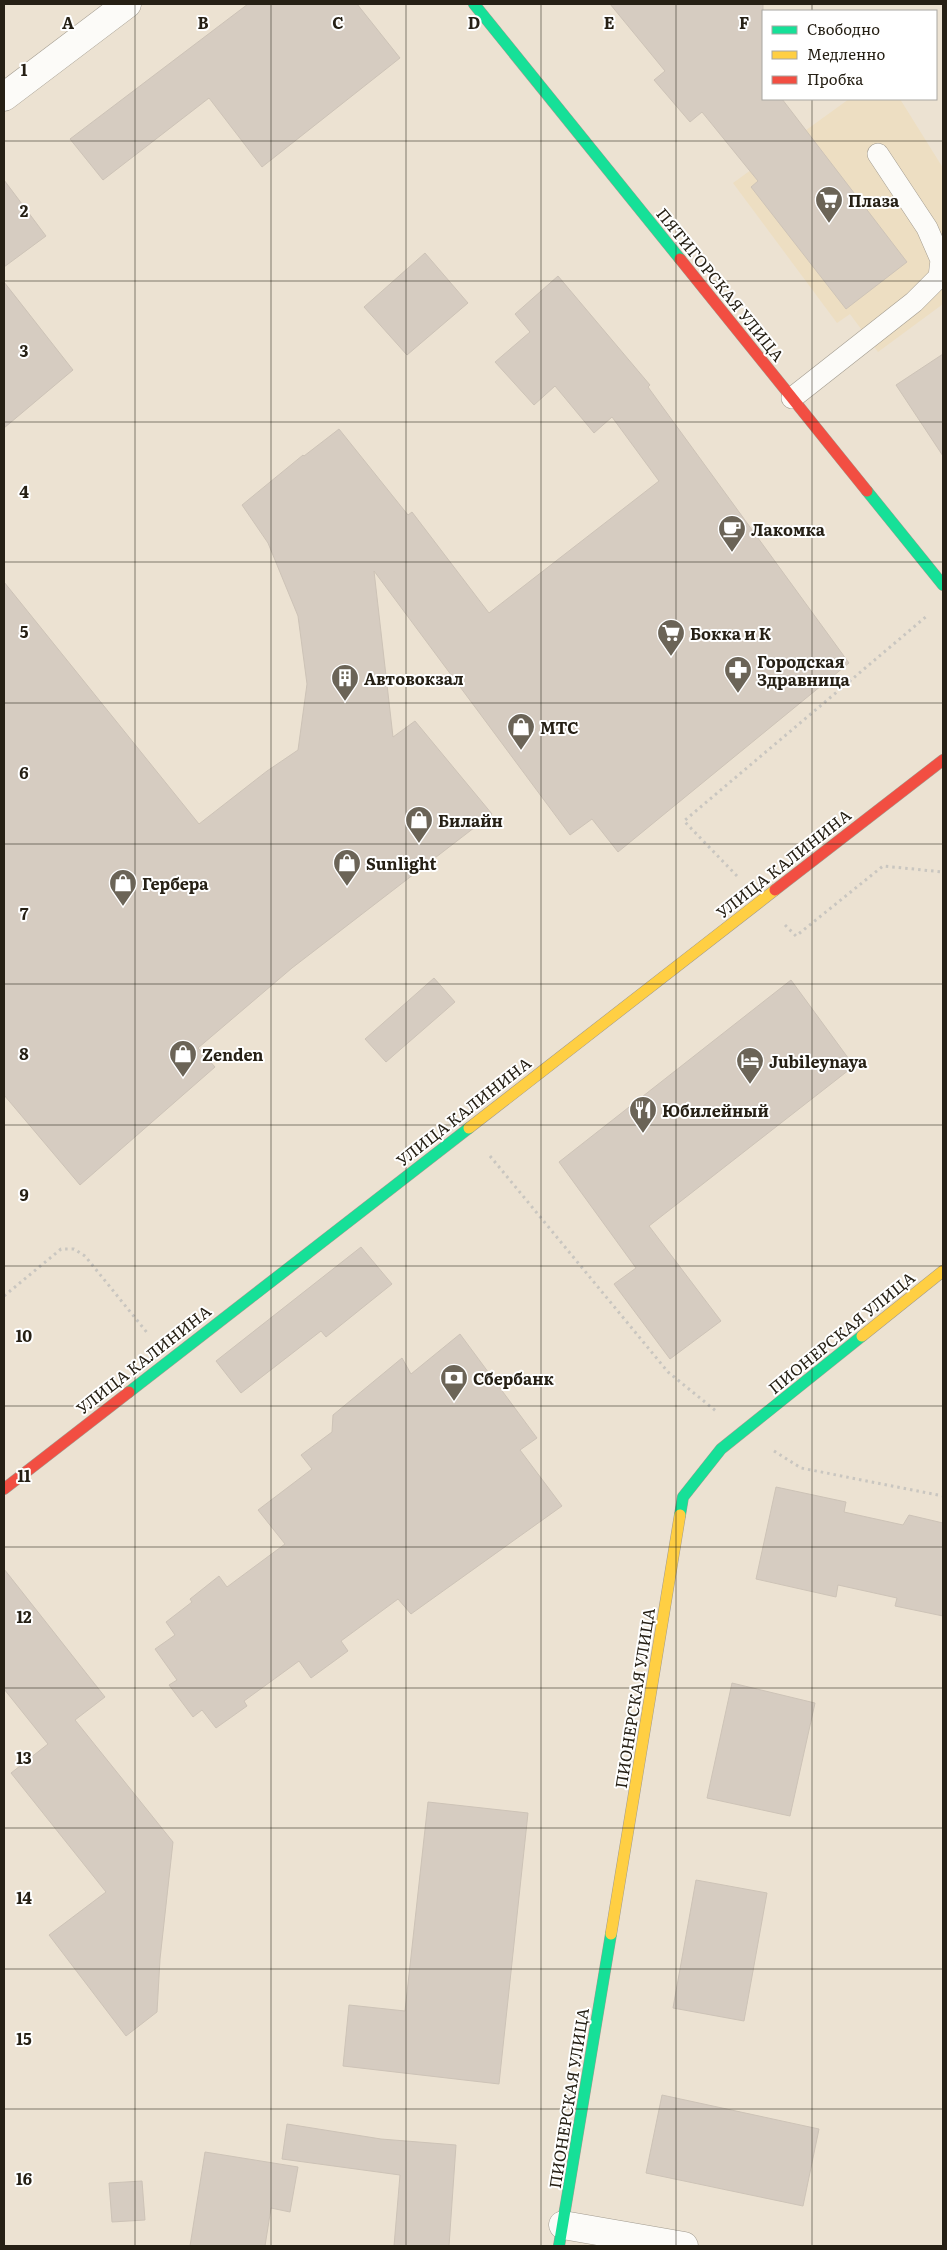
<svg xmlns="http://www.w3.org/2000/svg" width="947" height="2250" font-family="Literata,serif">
  <rect width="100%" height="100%" fill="#ece2d2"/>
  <!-- built -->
  <polygon fill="#eddec2" points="849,99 900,99 943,168 943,304 878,352 850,314 837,323 733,183"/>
  <!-- building -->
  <g fill="#d6ccc1" stroke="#cdc3b7">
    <polygon points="248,4 357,4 400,58 262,167 209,98 103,180 70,139"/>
    <polygon points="610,4 763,4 763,99 782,99 907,262 846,309 751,187 758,181 702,112 690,122 654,80 665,71"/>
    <polygon points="4,180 46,236 4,267"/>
    <polygon points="425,253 468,303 407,355 364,307"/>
    <polygon points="558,276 650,385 648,387 849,663 618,852 592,819 570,835 374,571 393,737 415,721 492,814 292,968 198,1048 215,1067 80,1185 4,1095 4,582 199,824 267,771 298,750 307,684 298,616 268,543 242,505 303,455 304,456 339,429 408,515 412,512 489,613 659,481 612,417 594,433 555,386 534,405 495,362 530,332 515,314"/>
    <polygon points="4,282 73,370 4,428"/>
    <polygon points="943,354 943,456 896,385"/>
    <polygon points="434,978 455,1002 386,1062 365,1039"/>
    <polygon points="791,980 854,1066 649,1226 721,1321 670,1359 614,1284 636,1268 559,1162"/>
    <polygon points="361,1247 392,1284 326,1337 321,1331 241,1393 216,1361"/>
    <polygon points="460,1334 537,1438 520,1450 562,1506 411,1614 398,1599 341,1641 348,1651 311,1678 299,1661 244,1701 247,1706 216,1728 202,1710 193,1717 169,1685 177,1680 155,1649 175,1635 166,1622 192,1602 190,1599 219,1576 227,1587 285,1544 258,1510 312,1469 301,1455 332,1432 333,1415 402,1358 411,1374"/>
    <polygon points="776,1487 846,1502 844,1512 903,1525 909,1515 943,1523 943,1616 895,1606 897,1598 838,1585 836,1597 756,1579"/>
    <polygon points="4,1569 105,1697 75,1720 173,1842 160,1959 157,2012 126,2036 49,1935 106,1892 11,1773 48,1744 4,1689"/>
    <polygon points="732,1683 815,1703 790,1816 707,1798"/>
    <polygon points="428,1802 528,1813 499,2084 343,2066 349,2005 405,2011"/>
    <polygon points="696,1880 767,1893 744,2021 673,2008"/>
    <polygon points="662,2095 819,2129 803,2206 646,2173"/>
    <polygon points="287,2124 381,2139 456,2145 449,2246 394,2246 400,2175 282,2159"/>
    <polygon points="205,2152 298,2167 290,2212 271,2208 265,2246 190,2246"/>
    <polygon points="142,2181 145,2220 112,2222 109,2183"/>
  </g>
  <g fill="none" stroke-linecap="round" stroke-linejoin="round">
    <defs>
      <polyline id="lane" points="792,398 914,302 939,277 941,260 927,228 878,154"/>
      <g id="street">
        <polyline points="4,97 127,4"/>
        <polyline points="563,2225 684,2246"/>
      </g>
      <g id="fast">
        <polyline points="474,4 680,259"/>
        <polyline points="867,491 943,585"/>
        <polyline points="129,1392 469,1128"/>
        <polyline points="680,1515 683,1497 721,1449 862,1336"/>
        <polyline points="559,2246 611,1934"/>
      </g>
      <g id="slow">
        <polyline points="469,1128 775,890"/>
        <polyline points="862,1336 943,1271"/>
        <polyline points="611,1934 680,1515"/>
      </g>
      <g id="jam">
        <polyline points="680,259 867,491"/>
        <polyline points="775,890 943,760"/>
        <polyline points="4,1489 129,1392"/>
      </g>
    </defs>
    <!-- lane casing -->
    <use href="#lane" stroke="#a29b8f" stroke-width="22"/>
    <!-- street casing -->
    <use href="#street" stroke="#a29b8f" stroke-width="29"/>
    <!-- fast casing -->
    <use href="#fast" stroke="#a29b8f" stroke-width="12"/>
    <!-- slow casing -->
    <use href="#slow" stroke="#a29b8f" stroke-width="12"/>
    <!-- jam casing -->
    <use href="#jam" stroke="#a29b8f" stroke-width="12"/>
    <!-- path -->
    <g stroke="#c9c6c0" stroke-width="3" stroke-dasharray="2.5 4" stroke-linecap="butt">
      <polyline points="737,876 684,821 928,615"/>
      <polyline points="785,925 796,936 883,866 943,872"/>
      <polyline points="490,1156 668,1372 716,1411"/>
      <polyline points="4,1296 61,1249 74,1249 85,1256 149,1335"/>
      <polyline points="774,1451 801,1468 943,1496"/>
    </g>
    <!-- lane -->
    <use href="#lane" stroke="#fcfbf8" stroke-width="21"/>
    <!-- street -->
    <use href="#street" stroke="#fcfbf8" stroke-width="28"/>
    <!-- fast -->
    <use href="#fast" stroke="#16e098" stroke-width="11"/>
    <!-- slow -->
    <use href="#slow" stroke="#ffcf43" stroke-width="11"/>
    <!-- jam -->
    <use href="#jam" stroke="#f24e42" stroke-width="11"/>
  </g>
  <!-- grid -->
  <path fill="none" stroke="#262015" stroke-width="1" stroke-opacity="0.55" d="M135,4V2246M271,4V2246M406,4V2246M541,4V2246M676,4V2246M812,4V11M812,99V2246M4,141H943M4,281H943M4,422H943M4,562H943M4,703H943M4,844H943M4,984H943M4,1125H943M4,1266H943M4,1406H943M4,1547H943M4,1688H943M4,1828H943M4,1969H943M4,2109H943"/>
  <!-- icons -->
  <defs>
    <symbol id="supermarket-pin" viewBox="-11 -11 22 30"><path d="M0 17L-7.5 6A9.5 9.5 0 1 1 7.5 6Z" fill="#6b6457" stroke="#fff"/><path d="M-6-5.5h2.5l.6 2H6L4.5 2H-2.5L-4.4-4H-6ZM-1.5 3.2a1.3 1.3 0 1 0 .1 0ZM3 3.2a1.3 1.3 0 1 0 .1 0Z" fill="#fff"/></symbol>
    <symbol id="cafe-pin" viewBox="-11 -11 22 30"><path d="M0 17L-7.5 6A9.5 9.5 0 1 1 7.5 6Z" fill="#6b6457" stroke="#fff"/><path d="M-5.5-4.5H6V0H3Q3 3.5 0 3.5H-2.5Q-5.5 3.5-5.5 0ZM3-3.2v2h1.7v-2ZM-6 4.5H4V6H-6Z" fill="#fff"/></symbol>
    <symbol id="pharmacy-pin" viewBox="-11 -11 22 30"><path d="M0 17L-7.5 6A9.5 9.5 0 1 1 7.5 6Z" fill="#6b6457" stroke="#fff"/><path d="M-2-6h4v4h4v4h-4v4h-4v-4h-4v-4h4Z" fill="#fff"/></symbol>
    <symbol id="building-pin" viewBox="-11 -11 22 30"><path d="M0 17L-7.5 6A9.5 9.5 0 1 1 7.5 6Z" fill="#6b6457" stroke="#fff"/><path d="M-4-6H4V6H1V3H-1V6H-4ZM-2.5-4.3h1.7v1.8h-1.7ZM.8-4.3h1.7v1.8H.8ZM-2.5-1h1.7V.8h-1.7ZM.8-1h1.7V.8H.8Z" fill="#fff"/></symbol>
    <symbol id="shop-pin" viewBox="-11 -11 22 30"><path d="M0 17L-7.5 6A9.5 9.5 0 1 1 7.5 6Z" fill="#6b6457" stroke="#fff"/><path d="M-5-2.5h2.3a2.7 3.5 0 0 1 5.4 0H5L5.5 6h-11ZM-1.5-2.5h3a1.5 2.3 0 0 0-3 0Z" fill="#fff"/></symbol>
    <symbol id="hotel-pin" viewBox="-11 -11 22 30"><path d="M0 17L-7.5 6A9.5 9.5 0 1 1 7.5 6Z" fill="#6b6457" stroke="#fff"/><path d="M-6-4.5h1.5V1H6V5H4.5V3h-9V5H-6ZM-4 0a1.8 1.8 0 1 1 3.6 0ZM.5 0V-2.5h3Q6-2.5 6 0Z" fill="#fff"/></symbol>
    <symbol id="restaurant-pin" viewBox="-11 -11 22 30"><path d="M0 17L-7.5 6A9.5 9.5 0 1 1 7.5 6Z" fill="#6b6457" stroke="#fff"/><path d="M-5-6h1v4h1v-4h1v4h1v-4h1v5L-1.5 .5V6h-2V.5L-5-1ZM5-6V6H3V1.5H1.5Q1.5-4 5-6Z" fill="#fff"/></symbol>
    <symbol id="bank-pin" viewBox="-11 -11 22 30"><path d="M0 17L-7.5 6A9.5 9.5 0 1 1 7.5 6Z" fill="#6b6457" stroke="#fff"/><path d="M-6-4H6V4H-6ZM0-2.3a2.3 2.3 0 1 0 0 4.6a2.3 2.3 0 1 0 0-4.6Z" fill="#fff"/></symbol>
  </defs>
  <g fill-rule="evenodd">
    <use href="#supermarket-pin" x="813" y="184" width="32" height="43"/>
    <use href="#cafe-pin" x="716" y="513" width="32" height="43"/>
    <use href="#supermarket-pin" x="655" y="617" width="32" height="43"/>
    <use href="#pharmacy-pin" x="722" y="654" width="32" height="43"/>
    <use href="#building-pin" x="329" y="662" width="32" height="43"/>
    <use href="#shop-pin" x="505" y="711" width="32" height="43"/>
    <use href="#shop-pin" x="403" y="804" width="32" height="43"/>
    <use href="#shop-pin" x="331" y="847" width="32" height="43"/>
    <use href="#shop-pin" x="107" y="867" width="32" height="43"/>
    <use href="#shop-pin" x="167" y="1038" width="32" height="43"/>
    <use href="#hotel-pin" x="734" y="1045" width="32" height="43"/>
    <use href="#restaurant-pin" x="627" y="1094" width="32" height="43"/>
    <use href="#bank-pin" x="438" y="1362" width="32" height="43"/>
  </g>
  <g text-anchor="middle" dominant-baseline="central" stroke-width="4" stroke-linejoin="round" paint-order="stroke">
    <!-- poi labels -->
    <g font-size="16" font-weight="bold" fill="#262015" stroke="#fff" text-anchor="start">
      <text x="848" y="200">Плаза</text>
      <text x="751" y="529">Лакомка</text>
      <text x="690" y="633">Бокка и К</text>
      <text x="757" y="661">Городская<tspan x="757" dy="18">Здравница</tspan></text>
      <text x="364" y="678">Автовокзал</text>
      <text x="540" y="727">МТС</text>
      <text x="438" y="820">Билайн</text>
      <text x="366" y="863">Sunlight</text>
      <text x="142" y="883">Гербера</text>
      <text x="202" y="1054">Zenden</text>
      <text x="769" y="1061">Jubileynaya</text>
      <text x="662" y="1110">Юбилейный</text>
      <text x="473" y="1378">Сбербанк</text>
    </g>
    <!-- street labels -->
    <g font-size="16" fill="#262015" stroke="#fff">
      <text transform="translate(721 284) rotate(51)">ПЯТИГОРСКАЯ УЛИЦА</text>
      <text transform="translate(783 863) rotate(-38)">УЛИЦА КАЛИНИНА</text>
      <text transform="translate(463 1111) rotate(-38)">УЛИЦА КАЛИНИНА</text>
      <text transform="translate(841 1332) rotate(-39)">ПИОНЕРСКАЯ УЛИЦА</text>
      <text transform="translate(143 1359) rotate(-38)">УЛИЦА КАЛИНИНА</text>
      <text transform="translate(634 1698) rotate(-81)">ПИОНЕРСКАЯ УЛИЦА</text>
      <text transform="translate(568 2098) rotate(-81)">ПИОНЕРСКАЯ УЛИЦА</text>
    </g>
  </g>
  <g font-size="16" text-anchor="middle" font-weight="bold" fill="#262015" stroke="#fff" stroke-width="4" stroke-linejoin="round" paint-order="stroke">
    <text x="68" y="29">A</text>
    <text x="203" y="29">B</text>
    <text x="338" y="29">C</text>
    <text x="474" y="29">D</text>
    <text x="609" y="29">E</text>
    <text x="744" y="29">F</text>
    <text x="24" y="76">1</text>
    <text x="24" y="217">2</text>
    <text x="24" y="357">3</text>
    <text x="24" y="498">4</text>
    <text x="24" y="638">5</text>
    <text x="24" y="779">6</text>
    <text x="24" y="920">7</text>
    <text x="24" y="1060">8</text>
    <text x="24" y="1201">9</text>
    <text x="24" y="1342">10</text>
    <text x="24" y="1482">11</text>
    <text x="24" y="1623">12</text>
    <text x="24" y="1764">13</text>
    <text x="24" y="1904">14</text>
    <text x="24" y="2045">15</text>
    <text x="24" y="2185">16</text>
  </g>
  <!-- border -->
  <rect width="947" height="2250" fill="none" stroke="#262015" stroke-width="10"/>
  <!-- legend -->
  <rect x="762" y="10" width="175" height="90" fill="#ffffff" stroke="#a8a6a1"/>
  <rect x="772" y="26" width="25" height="8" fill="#16e098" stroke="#a8a6a1"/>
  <text x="807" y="35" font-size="15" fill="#262015">Свободно</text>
  <rect x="772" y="51" width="25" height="8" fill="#ffcf43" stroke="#a8a6a1"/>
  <text x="807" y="60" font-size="15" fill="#262015">Медленно</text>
  <rect x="772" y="76" width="25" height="8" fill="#f24e42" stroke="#a8a6a1"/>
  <text x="807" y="85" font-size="15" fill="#262015">Пробка</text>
</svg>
